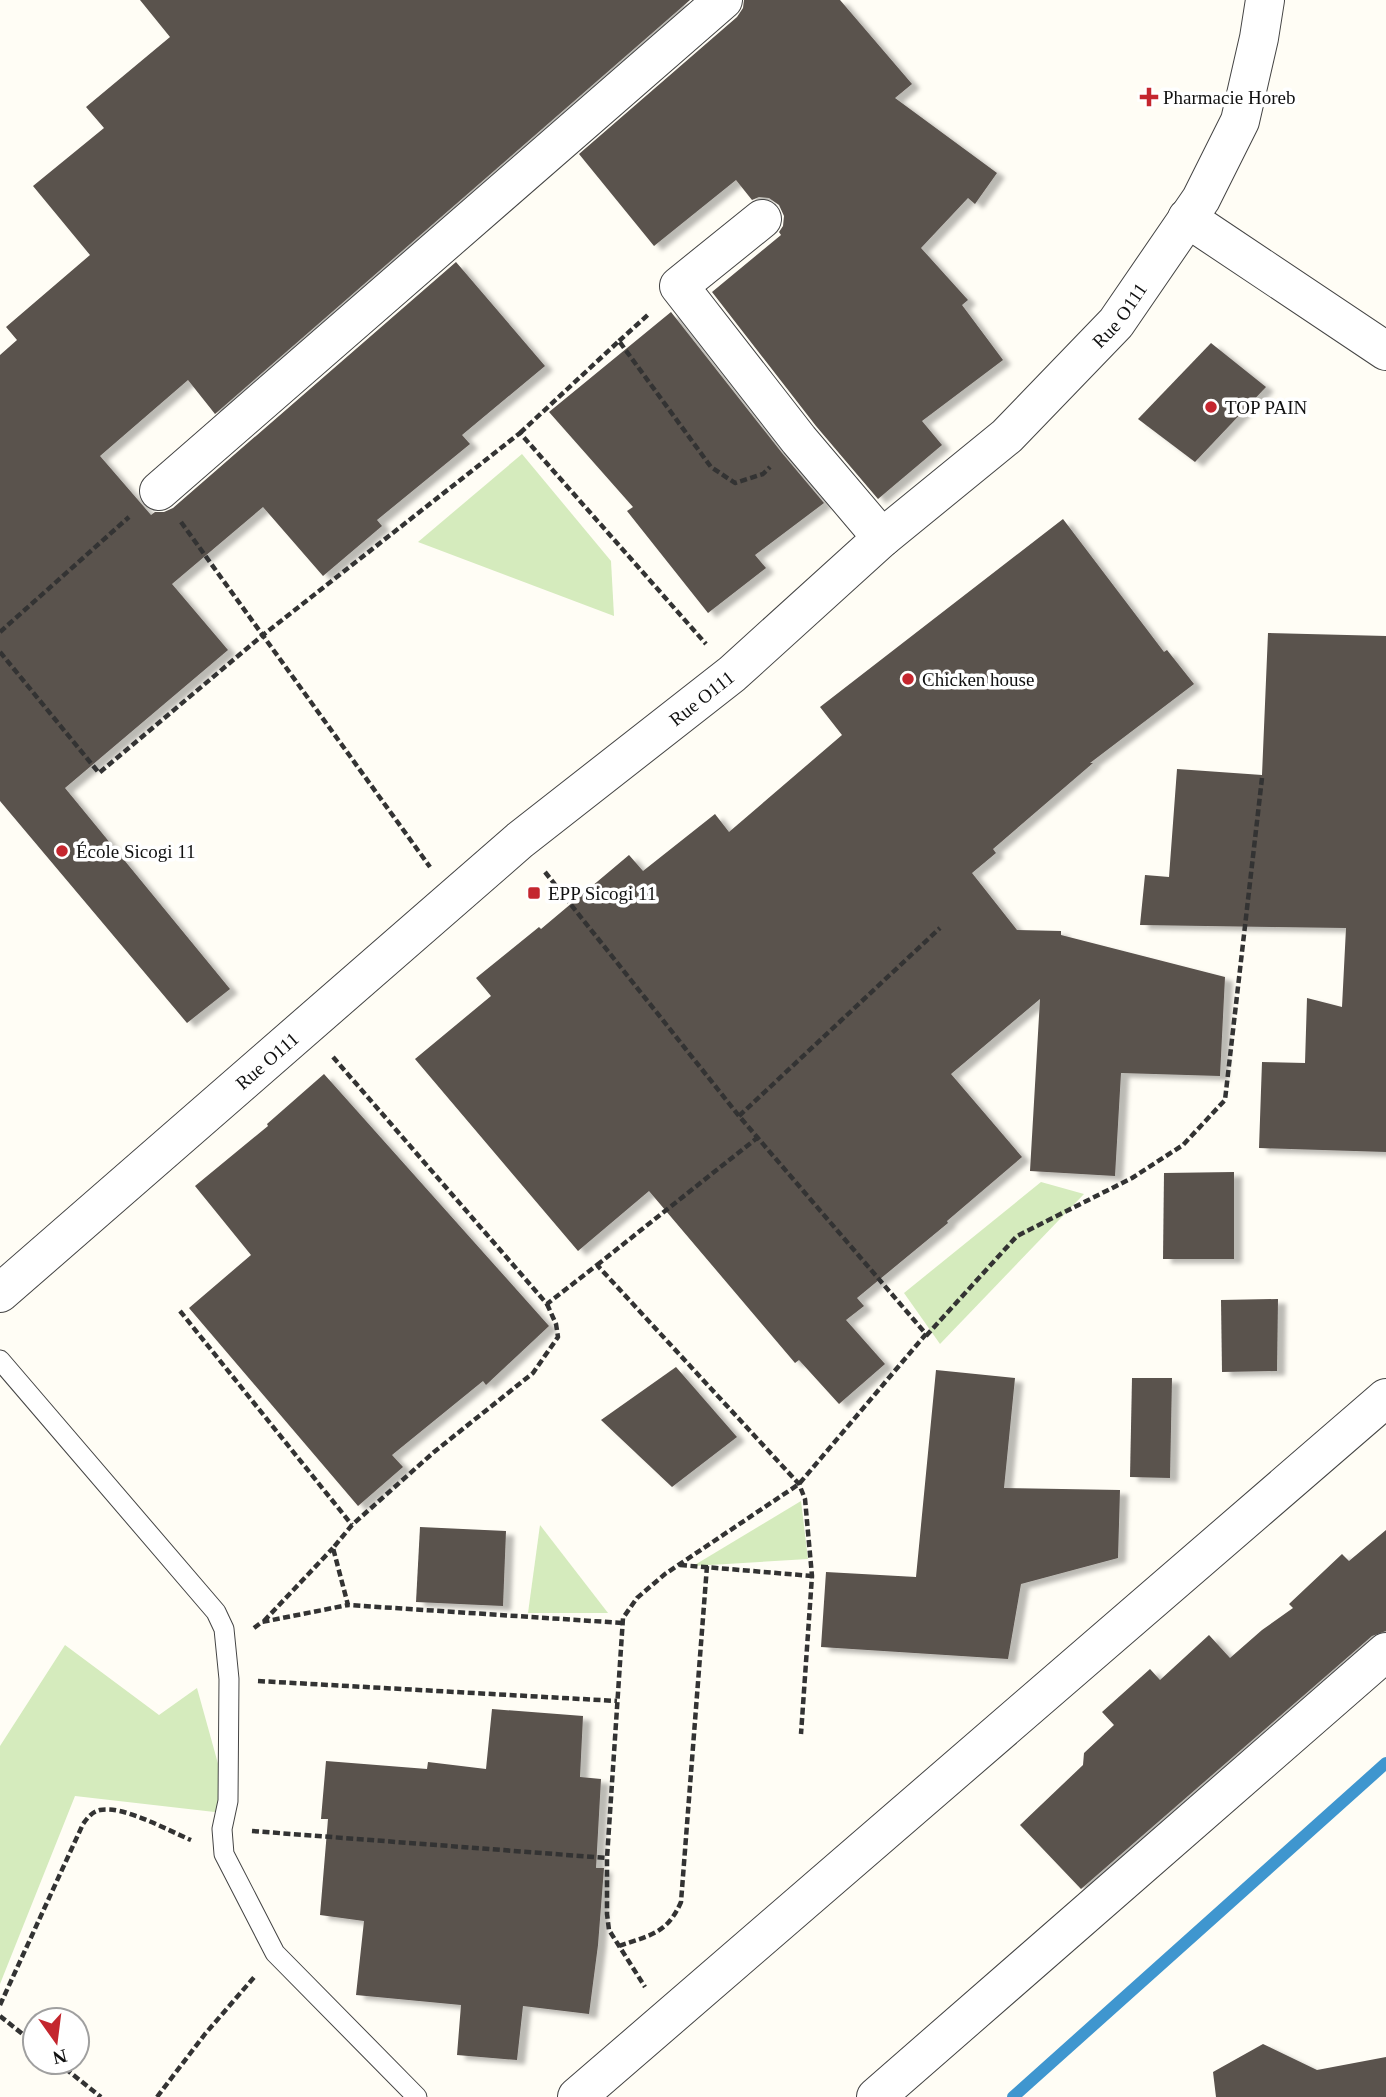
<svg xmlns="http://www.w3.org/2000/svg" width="1386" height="2097" font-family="Georgia,serif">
  <defs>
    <filter id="shadow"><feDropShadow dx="8" dy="4.5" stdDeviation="2" flood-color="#0004"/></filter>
  </defs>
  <rect width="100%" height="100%" fill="#fffdf5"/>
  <!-- green -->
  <g fill="#d5ebbd">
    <polygon points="522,454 611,561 614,616 418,542"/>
    <polygon points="1041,1182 1084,1194 940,1344 904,1293"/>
    <polygon points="801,1501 808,1559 693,1566"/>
    <polygon points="540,1525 608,1613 528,1613"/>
    <polygon points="65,1645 159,1715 197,1688 232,1814 75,1796 0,1984 0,1746"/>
  </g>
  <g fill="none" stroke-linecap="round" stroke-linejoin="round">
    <!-- stream -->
    <polyline stroke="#3f96cf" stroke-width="12" points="1013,2097 1386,1763"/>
  </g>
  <!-- building -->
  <g fill="#5a524d" filter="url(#shadow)">
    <polygon points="140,0 690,0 215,414 188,380 100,456 151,515 155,512 164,512 173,508 456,262 545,366 462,435 470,444 377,520 382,526 323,576 263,507 172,584 228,650 65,788 230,989 187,1023 0,801 0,355 17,340 6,327 90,255 33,186 104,128 86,107 170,37"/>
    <polygon points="744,0 840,0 912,84 895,98 997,173 975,204 968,198 921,248 968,300 962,305 1003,360 922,421 942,445 878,499 816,426 712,292 781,235 779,232 783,226 784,216 779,205 769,198 759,197 752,200 736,180 654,246 579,154 737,17 743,8"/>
    <polygon points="671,312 782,453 824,503 755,555 766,568 708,613 627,511 633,507 549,412"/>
    <polygon points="1211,343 1266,387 1195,462 1138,419"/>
    <polygon points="1063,519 1164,652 1167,650 1194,684 1090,763 1093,763 993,849 996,853 972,873 1017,930 1061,931 1061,935 1225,977 1220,1076 1121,1073 1115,1176 1030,1171 1040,999 951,1074 1022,1157 947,1221 948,1223 857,1298 864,1306 846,1320 885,1364 839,1404 799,1360 795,1363 649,1191 578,1251 415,1059 491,996 476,978 539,927 541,929 629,855 643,871 715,814 729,832 842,735 820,707"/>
    <polygon points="1268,633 1386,636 1386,1152 1259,1148 1262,1062 1305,1063 1307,998 1342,1007 1346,928 1140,925 1145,875 1169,877 1177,769 1262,775"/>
    <polygon points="324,1074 549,1326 486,1385 483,1381 392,1455 403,1467 358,1506 189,1308 251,1255 195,1186 268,1126 267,1124"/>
    <polygon points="1234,1172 1234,1259 1163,1259 1164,1173"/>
    <polygon points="1278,1299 1277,1371 1222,1372 1221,1300"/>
    <polygon points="676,1367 737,1437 672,1487 601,1420"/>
    <polygon points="936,1370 1015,1378 1004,1488 1120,1490 1118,1558 1021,1584 1008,1659 821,1647 826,1572 916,1577"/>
    <polygon points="1132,1378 1172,1378 1170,1478 1130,1477"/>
    <polygon points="420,1527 506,1531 503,1606 416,1602"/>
    <polygon points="1386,1530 1386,1631 1372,1636 1081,1889 1020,1825 1083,1765 1084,1753 1114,1725 1102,1712 1150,1669 1160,1680 1209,1635 1230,1658 1262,1630 1293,1608 1289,1604 1342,1554 1349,1561"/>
    <polygon points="492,1709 583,1716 580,1777 601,1779 596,1868 604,1868 598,1945 589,2014 523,2006 517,2060 457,2055 461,2005 356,1995 364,1921 320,1915 328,1819 321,1819 326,1761 427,1769 428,1762 486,1769"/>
    <polygon points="1263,2044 1317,2070 1386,2057 1386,2097 1216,2097 1213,2072"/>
  </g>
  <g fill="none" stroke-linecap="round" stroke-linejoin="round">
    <defs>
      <polyline id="service" points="0,1360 216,1612 224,1629 229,1679 228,1801 222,1829 224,1854 275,1953 417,2097"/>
      <g id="minor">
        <polyline points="1187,218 1386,351"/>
        <polyline points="762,219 679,286 799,440 882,538"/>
        <polyline points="159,491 723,0"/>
        <path id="s1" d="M0,1293L520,840L732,674L882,538L1007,436L1116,323L1201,199L1240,121L1259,38L1265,0"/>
        <polyline points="577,2097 1386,1398"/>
        <polyline points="876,2097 1386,1652"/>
      </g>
    </defs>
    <!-- service casing -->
    <use href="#service" stroke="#444" stroke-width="21"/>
    <!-- minor casing -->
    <use href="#minor" stroke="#444" stroke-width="40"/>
    <!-- path -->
    <g stroke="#333" stroke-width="4.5" stroke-dasharray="7 3.5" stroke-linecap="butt">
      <polyline points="619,341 650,313"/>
      <polyline points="520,433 619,341 711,467 735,483 763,474 770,467"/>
      <polyline points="181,522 430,867"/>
      <polyline points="0,632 129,517"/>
      <polyline points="0,652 99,773 263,635 520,433 706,644"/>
      <polyline points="545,872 739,1116 926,1334 799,1484 665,1574 637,1598 623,1618 607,1858 607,1914 609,1930 645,1987"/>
      <polyline points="333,1057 547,1304 597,1265 799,1484 805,1499 812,1576 801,1734"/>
      <polyline points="739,1116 940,928"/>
      <polyline points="597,1265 757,1138"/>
      <polyline points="547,1304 556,1324 558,1337 533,1373 434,1452 352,1525 333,1548 348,1605 623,1623"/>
      <polyline points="180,1311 352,1525"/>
      <polyline points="926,1336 1017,1236 1132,1178 1183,1145 1225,1100 1262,778"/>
      <polyline points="680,1565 812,1576"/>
      <polyline points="264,1621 333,1548"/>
      <polyline points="254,1628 262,1622 348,1605"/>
      <polyline points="258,1681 617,1701"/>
      <polyline points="252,1831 607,1858"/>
      <path d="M619,1946C650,1935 667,1934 681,1902L707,1566"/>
      <path d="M0,2005L83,1824C88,1817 92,1812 100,1810C123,1805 169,1831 191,1840"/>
      <polyline points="0,2016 35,2044"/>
      <polyline points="57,2062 101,2097"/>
      <polyline points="157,2097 205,2034 256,1975"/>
    </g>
    <!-- service -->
    <use href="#service" stroke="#fff" stroke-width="19"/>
    <!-- minor -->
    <use href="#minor" stroke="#fff" stroke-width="38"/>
  </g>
  <!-- markers -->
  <g fill="#c4262e" stroke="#fff" stroke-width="2.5">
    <path d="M1145.5 86.5h7v7h7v7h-7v7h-7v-7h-7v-7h7z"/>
    <circle cx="1211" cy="407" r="7"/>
    <circle cx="908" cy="679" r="7"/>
    <circle cx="62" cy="851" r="7"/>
    <rect x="527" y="886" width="14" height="14" rx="3.5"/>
  </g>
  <g text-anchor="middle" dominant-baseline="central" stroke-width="7" stroke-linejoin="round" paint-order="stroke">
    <!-- poi labels -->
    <g font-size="19" fill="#111" stroke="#fff" text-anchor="start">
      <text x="1163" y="97">Pharmacie Horeb</text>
      <text x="1225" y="407">TOP PAIN</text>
      <text x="922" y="679">Chicken house</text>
      <text x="76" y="851">École Sicogi 11</text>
      <text x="548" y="893">EPP Sicogi 11</text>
    </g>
    <!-- street labels -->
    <g font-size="19" fill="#111" stroke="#fff">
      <text stroke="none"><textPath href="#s1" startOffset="1488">Rue O111</textPath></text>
      <text stroke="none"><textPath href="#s1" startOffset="920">Rue O111</textPath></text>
      <text stroke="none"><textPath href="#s1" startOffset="354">Rue O111</textPath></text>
    </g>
  </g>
  <!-- north arrow -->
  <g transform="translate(56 2041) rotate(166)"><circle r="33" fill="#ffffff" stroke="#a0a0a0" stroke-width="2"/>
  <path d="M0-5L12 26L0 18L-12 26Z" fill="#c4262e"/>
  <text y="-10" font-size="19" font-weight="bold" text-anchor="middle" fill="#111111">N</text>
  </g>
</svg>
